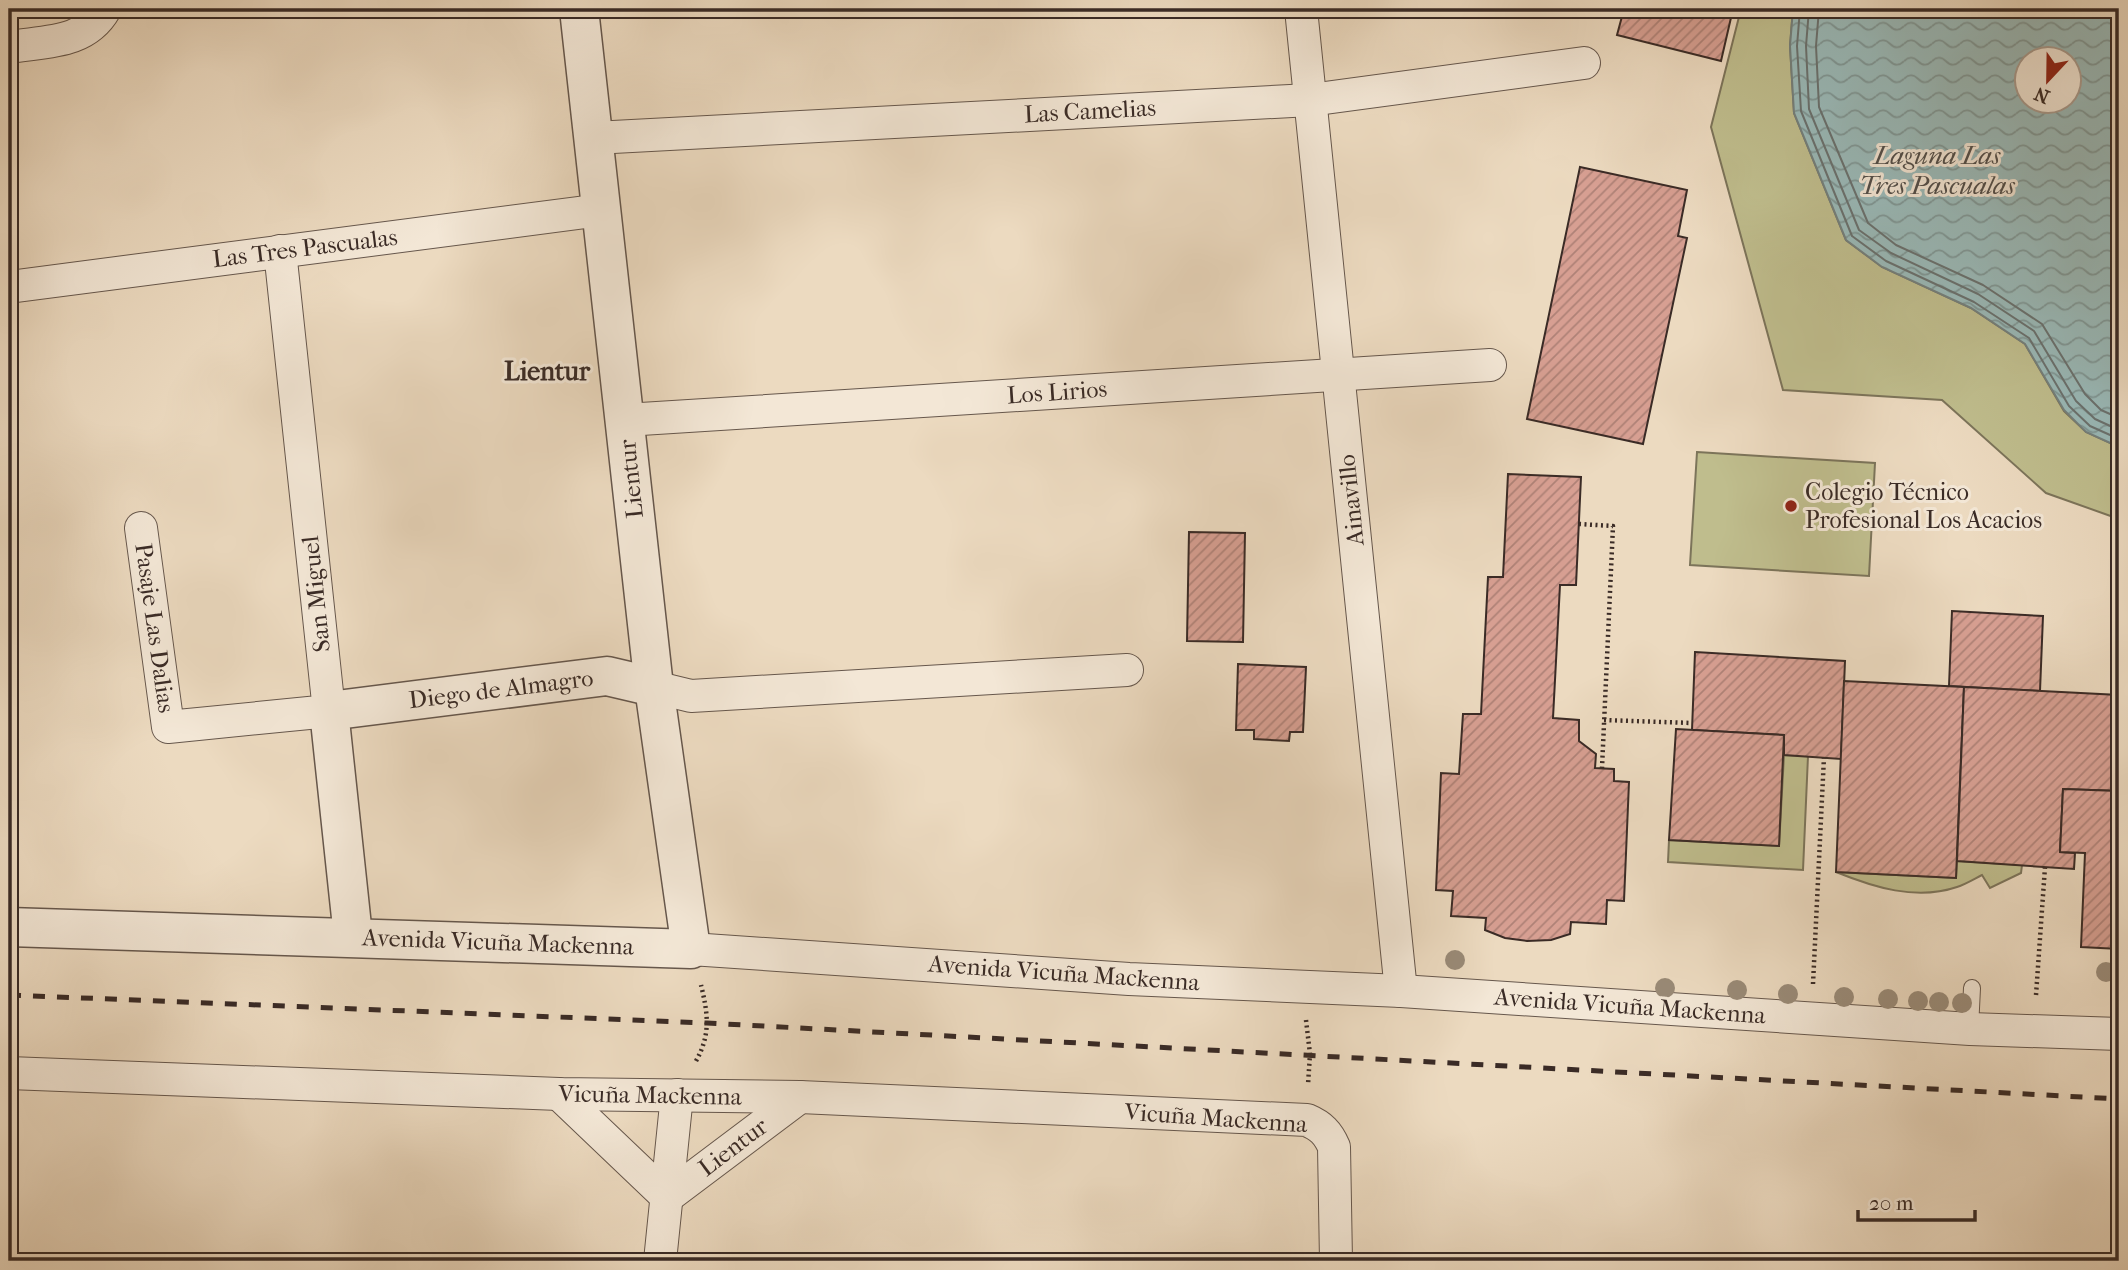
<svg xmlns="http://www.w3.org/2000/svg" width="2128" height="1270" font-family="'IM FELL French Canon',serif">
  <defs>
    <pattern id="water-waves" width="16" height="10" patternUnits="userSpaceOnUse" patternTransform="scale(1.75)"><rect width="16" height="10" fill="#9abab9"/><path d="M0 5q4-4 8 0t8 0" fill="none" stroke="#7f9796"/></pattern>
    <pattern id="building-hatch" width="6" height="6" patternUnits="userSpaceOnUse" patternTransform="scale(1.75)"><rect width="6" height="6" fill="#d79f92"/><path d="M-1 1l2-2M0 6l6-6M5 7l2-2" fill="none" stroke="#af8277"/></pattern>
  </defs>
  <rect width="100%" height="100%" fill="#ecdac0"/>
  <filter id="stains"><feTurbulence type="fractalNoise" baseFrequency=".00286" numOctaves="4"/><feColorMatrix values="0 0 0 0 .2 0 0 0 0 .09 0 0 0 0 .02 0 0 0 .5 -.17"/></filter>
  <radialGradient id="worn" r=".72"><stop offset=".6" stop-color="#630" stop-opacity="0"/><stop offset="1" stop-color="#630" stop-opacity=".3"/></radialGradient>
  <!-- green -->
  <g fill="#bfbd8d" stroke="#7c745a" stroke-width="2">
    <polygon points="1741,9 1793,9 1790,46 1794,113 1846,240 1882,267 1971,308 2025,344 2064,411 2086,432 2119,447 2119,519 2046,493 1942,400 1783,390 1711,127"/>
    <polygon points="1697,452 1875,463 1869,576 1690,565"/>
    <polygon points="1784,755 1808,756 1803,870 1668,862 1669,840 1779,846"/>
    <path d="M1957,861L2022,865L2021,873L1990,888L1982,875C1974,879 1966,884 1957,887C1916,901 1873,887 1836,872L1956,878Z"/>
  </g>
  <!-- water -->
  <path fill="url(#water-waves)" stroke="#74817e" stroke-width="2" fill-rule="evenodd" d="M1793,9H2119V447L2086,432L2064,410L2025,344L1971,308L1882,267L1846,240L1794,113L1790,46ZM2026,60H2068V102H2026Z"/>
  <g fill="none" stroke-linecap="round" stroke-linejoin="round">
    <!-- shore -->
    <g stroke="#6a7270" stroke-width="2">
      <polyline points="1800,9 1797,46 1801,111 1852,236 1886,261 1974,302 2029,338 2069,406 2090,426 2119,439"/>
      <polyline points="1809,9 1806,46 1809,109 1859,230 1891,253 1978,294 2034,331 2076,401 2095,419 2119,430"/>
      <polyline points="1819,9 1816,46 1819,107 1868,223 1896,245 1983,285 2042,324 2085,394 2101,410 2119,418"/>
    </g>
  </g>
  <!-- building -->
  <g fill="url(#building-hatch)" stroke="#3a2b26" stroke-width="2">
    <polygon points="1624,9 1733,9 1721,61 1617,35"/>
    <polygon points="1580,167 1687,190 1678,236 1687,238 1643,444 1527,419"/>
    <polygon points="1508,474 1581,477 1576,585 1560,585 1553,718 1579,720 1579,741 1596,754 1595,768 1614,769 1614,781 1629,782 1624,901 1607,900 1606,924 1571,922 1570,934 1551,940 1527,941 1505,938 1485,930 1486,918 1451,916 1453,891 1436,890 1441,773 1459,774 1463,714 1481,714 1488,577 1503,577"/>
    <polygon points="1189,532 1245,533 1243,642 1187,641"/>
    <polygon points="1952,611 2043,616 2040,691 1949,686"/>
    <polygon points="1695,652 1845,661 1841,759 1784,755 1784,735 1692,730"/>
    <polygon points="1238,664 1306,667 1303,732 1290,732 1289,741 1254,739 1254,730 1236,730"/>
    <polygon points="1844,681 1964,687 1956,878 1836,872"/>
    <polygon points="1964,687 2119,695 2119,791 2063,789 2060,852 2075,853 2074,869 1957,861"/>
    <polygon points="1676,729 1784,735 1779,846 1669,840"/>
    <polygon points="2063,789 2119,791 2119,949 2081,947 2085,853 2060,852"/>
  </g>
  <g fill="none" stroke-linecap="round" stroke-linejoin="round">
    <defs>
      <polyline id="service" points="1970,1029 1972,988"/>
      <g id="minor">
        <polyline points="1301,9 1401,991"/>
        <path d="M9,47C46,41 85,44 105,9"/>
        <polyline points="594,138 1310,100 1584,63"/>
        <polyline points="9,287 601,210"/>
        <polyline points="625,420 1490,365"/>
        <polyline points="141,528 168,727 329,711 280,251"/>
        <polyline points="654,687 691,696 1127,670"/>
        <polyline points="691,949 1129,979 1401,991 1970,1029 2119,1034"/>
        <path d="M9,1073L559,1094L800,1097L1307,1120C1321,1126 1328,1133 1334,1147L1336,1261"/>
        <polyline points="559,1094 667,1197 800,1097"/>
        <polyline points="660,1261 677,1095"/>
      </g>
      <g id="tertiary">
        <polyline points="9,927 691,949 654,687 579,9"/>
        <polyline points="353,936 329,711 607,676 654,687"/>
      </g>
    </defs>
    <!-- service casing -->
    <use href="#service" stroke="#66574c" stroke-width="18"/>
    <!-- minor casing -->
    <use href="#minor" stroke="#66574c" stroke-width="34"/>
    <!-- tertiary casing -->
    <use href="#tertiary" stroke="#66574c" stroke-width="41"/>
    <!-- path -->
    <g stroke="#3a2b26" stroke-width="4.5" stroke-dasharray="2 3.5" stroke-linecap="butt">
      <polyline points="1579,524 1613,526 1602,768"/>
      <polyline points="1604,720 1692,723"/>
      <polyline points="1813,984 1824,757"/>
      <polyline points="2036,995 2045,867"/>
      <polyline points="1306,1020 1310,1054 1308,1085"/>
      <path d="M696,1061C711,1034 708,1014 701,985"/>
    </g>
    <!-- service -->
    <use href="#service" stroke="#f3e7d6" stroke-width="16"/>
    <!-- minor -->
    <use href="#minor" stroke="#f3e7d6" stroke-width="32"/>
    <!-- tertiary -->
    <use href="#tertiary" stroke="#f3e7d6" stroke-width="38"/>
    <!-- rail -->
    <polyline stroke="#3a2b26" stroke-width="5" stroke-dasharray="12 12" stroke-linecap="butt" points="9,995 707,1023 2119,1099"/>
  </g>
  <!-- trees -->
  <g fill="#998a77">
    <circle cx="1455" cy="960" r="10"/>
    <circle cx="2106" cy="972" r="10"/>
    <circle cx="1665" cy="988" r="10"/>
    <circle cx="1737" cy="990" r="10"/>
    <circle cx="1788" cy="994" r="10"/>
    <circle cx="1844" cy="997" r="10"/>
    <circle cx="1888" cy="999" r="10"/>
    <circle cx="1918" cy="1001" r="10"/>
    <circle cx="1939" cy="1002" r="10"/>
    <circle cx="1962" cy="1003" r="10"/>
  </g>
  <!-- markers -->
  <circle fill="#8f2418" stroke="#f3e7d6" stroke-width="2.5" cx="1791" cy="506" r="7"/>
  <g text-anchor="middle" dominant-baseline="central" stroke-width="6" stroke-linejoin="round" paint-order="stroke">
    <!-- street labels -->
    <g font-size="24" fill="#3a2b26" stroke="#f3e7d6">
      <text transform="translate(1090 111) rotate(-3)">Las Camelias</text>
      <text transform="translate(305 248) rotate(-7)">Las Tres Pascualas</text>
      <text transform="translate(1057 392) rotate(-4)">Los Lirios</text>
      <text transform="translate(631 479) rotate(-96)">Lientur</text>
      <text transform="translate(1351 500) rotate(-96)">Ainavillo</text>
      <text transform="translate(316 594) rotate(-96)">San Miguel</text>
      <text transform="translate(155 628) rotate(82)">Pasaje Las Dalias</text>
      <text transform="translate(501 689) rotate(-7)">Diego de Almagro</text>
      <text transform="translate(498 942) rotate(2)">Avenida Vicuña Mackenna</text>
      <text transform="translate(1064 973) rotate(4)">Avenida Vicuña Mackenna</text>
      <text transform="translate(1630 1006) rotate(4)">Avenida Vicuña Mackenna</text>
      <text transform="translate(650 1095) rotate(1)">Vicuña Mackenna</text>
      <text transform="translate(1216 1118) rotate(4)">Vicuña Mackenna</text>
      <text transform="translate(733 1147) rotate(-37)">Lientur</text>
    </g>
    <!-- poi labels -->
    <g font-size="24" fill="#3a2b26" stroke="#f3e7d6" text-anchor="start">
      <text x="1805" y="492">Colegio Técnico<tspan x="1805" dy="28">Profesional Los Acacios</tspan></text>
    </g>
    <!-- water labels -->
    <g font-size="26" font-style="italic" fill="#524f4b" stroke="#f3e7d6">
      <text x="1937" y="155">Laguna Las<tspan x="1937" dy="30">Tres Pascualas</tspan></text>
    </g>
    <!-- neighbourhood labels -->
    <g font-size="26" font-weight="bold" fill="#3a2b26" stroke="#f3e7d6">
      <text x="547" y="371">Lientur</text>
    </g>
  </g>
  <!-- margin -->
  <rect width="2128" height="1270" fill="none" stroke="#ecdac0" stroke-width="35"/>
  <rect x="10" y="10" width="2107" height="1249" fill="none" stroke="#3a2b26" stroke-width="3.5"/>
  <rect x="18" y="18" width="2093" height="1235" fill="none" stroke="#3a2b26" stroke-width="2"/>
  <!-- north arrow -->
  <g transform="translate(2048 80) rotate(202)"><circle r="33" fill="#f3e7d6" stroke="#a99c90" stroke-width="2"/>
  <path d="M0-5L12 26L0 18L-12 26Z" fill="#8f2418"/>
  <text y="-10" font-size="19" font-weight="bold" text-anchor="middle" fill="#3a2b26">N</text>
  </g>
  <!-- scale -->
  <path d="M1858 1210v10h117v-10" fill="none" stroke="#3a2b26" stroke-width="3.5"/>
  <text x="1869" y="1210" font-size="21" fill="#3a2b26" stroke="#f3e7d6" stroke-width="5" paint-order="stroke">20 m</text>
  <rect width="100%" height="100%" filter="url(#stains)"/>
  <rect width="100%" height="100%" fill="url(#worn)"/>
</svg>
